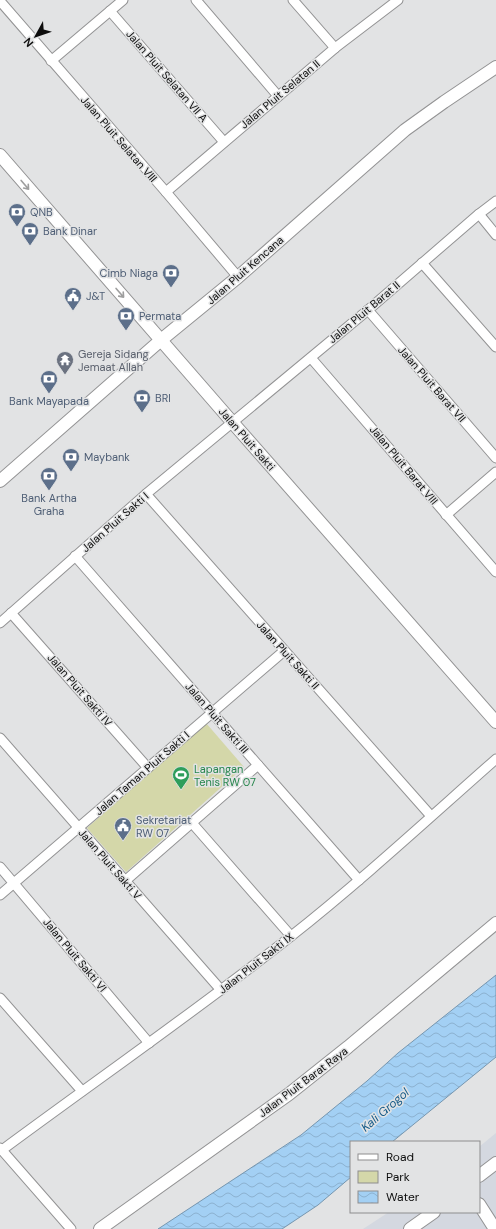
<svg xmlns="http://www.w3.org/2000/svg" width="496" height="1229" font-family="'DM Sans',sans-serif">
  <defs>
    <pattern id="water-waves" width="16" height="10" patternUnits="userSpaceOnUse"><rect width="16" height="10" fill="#a3d0f4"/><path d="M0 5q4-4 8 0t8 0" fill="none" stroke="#8bb1d0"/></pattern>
  </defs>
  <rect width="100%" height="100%" fill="#e2e3e4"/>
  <!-- built -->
  <polygon fill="#d4d8e0" points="496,1133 496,1229 363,1229 389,1212 479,1212 479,1147"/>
  <!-- park -->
  <polygon fill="#d4d7a9" points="206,723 244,767 126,872 87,828"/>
  <!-- water -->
  <polygon fill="url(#water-waves)" stroke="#7696af" points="496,975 496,1057 392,1142 351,1142 351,1177 318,1205 282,1229 158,1229 301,1135 367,1081 398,1053"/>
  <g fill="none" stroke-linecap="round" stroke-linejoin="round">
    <defs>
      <g id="minor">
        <polyline points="196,0 278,96"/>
        <polyline points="293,0 335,48"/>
        <polyline points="0,1 166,192 238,277"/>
        <polyline points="110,11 224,142"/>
        <polyline points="51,61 123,0"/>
        <polyline points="166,192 335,48 398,0"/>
        <polyline points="479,214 496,235"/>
        <polyline points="422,263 496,347"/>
        <polyline points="368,310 496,458"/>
        <polyline points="311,358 496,572"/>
        <polyline points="146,494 431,816"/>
        <polyline points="446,515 496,472"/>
        <polyline points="75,556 258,765 359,880"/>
        <polyline points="11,613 148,768"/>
        <polyline points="0,623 146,494 368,310 479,214 496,201"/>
        <polyline points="0,738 221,990"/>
        <polyline points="192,823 291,936"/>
        <polyline points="0,867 149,1043"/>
        <polyline points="125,881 258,765"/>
        <polyline points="0,895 284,651"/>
        <polyline points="0,998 82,1091"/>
        <polyline points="0,1148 71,1229"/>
        <path d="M2,1150C98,1079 196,1011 290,937C361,881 428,819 496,759"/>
      </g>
      <g id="tertiary">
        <polyline points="0,155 233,423 496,722"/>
        <polyline points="0,481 161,340 238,277 405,130 444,102 496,67"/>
        <polyline points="479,1176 496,1163"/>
        <polyline points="479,1204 495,1229"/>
        <polyline points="100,1229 289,1094 348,1047 496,923"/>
        <polyline points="410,1229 434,1212"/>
      </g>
    </defs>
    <!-- minor casing -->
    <use href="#minor" stroke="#939394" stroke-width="11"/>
    <!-- tertiary casing -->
    <use href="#tertiary" stroke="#939394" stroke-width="14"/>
    <!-- minor -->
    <use href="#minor" stroke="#fff" stroke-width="9"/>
    <!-- tertiary -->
    <use href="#tertiary" stroke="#fff" stroke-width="12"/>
  </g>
  <!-- one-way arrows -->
  <defs><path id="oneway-shaft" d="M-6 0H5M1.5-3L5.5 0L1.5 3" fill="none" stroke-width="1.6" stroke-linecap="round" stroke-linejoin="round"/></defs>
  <g stroke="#9e9e9e">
    <use href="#oneway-shaft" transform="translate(25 185) rotate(50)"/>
    <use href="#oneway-shaft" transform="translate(120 293) rotate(49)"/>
  </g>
  <!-- icons -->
  <defs>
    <symbol id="bank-pin" viewBox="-11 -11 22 30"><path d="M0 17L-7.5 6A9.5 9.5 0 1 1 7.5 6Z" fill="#5c6f8a" stroke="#e2e3e4"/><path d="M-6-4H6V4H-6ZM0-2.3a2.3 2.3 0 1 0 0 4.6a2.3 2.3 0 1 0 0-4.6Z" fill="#fff"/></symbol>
    <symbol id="civic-pin" viewBox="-11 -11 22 30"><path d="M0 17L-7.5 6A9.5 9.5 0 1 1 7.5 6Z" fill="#5c6f8a" stroke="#e2e3e4"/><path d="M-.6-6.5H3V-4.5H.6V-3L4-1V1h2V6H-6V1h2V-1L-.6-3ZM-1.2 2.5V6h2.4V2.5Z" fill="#fff"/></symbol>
    <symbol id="temple-pin" viewBox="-11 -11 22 30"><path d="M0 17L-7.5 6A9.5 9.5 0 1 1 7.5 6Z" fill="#6b7280" stroke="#e2e3e4"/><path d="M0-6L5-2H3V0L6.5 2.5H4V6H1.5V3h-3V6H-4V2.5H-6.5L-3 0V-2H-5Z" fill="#fff"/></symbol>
    <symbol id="stadium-pin" viewBox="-11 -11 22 30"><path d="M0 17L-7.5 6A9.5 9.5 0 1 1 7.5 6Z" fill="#2e9e5b" stroke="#e2e3e4"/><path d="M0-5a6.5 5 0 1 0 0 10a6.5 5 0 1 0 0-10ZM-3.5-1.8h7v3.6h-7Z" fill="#fff"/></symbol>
  </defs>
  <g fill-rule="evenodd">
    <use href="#bank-pin" x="7" y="202" width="20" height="27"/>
    <use href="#bank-pin" x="20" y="221" width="20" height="27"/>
    <use href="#bank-pin" x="161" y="263" width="20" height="27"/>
    <use href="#civic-pin" x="63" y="286" width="20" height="27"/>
    <use href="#bank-pin" x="116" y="306" width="20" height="27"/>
    <use href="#temple-pin" x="55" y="350" width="20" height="27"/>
    <use href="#bank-pin" x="39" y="369" width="20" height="27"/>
    <use href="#bank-pin" x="132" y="388" width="20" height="27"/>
    <use href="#bank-pin" x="61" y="447" width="20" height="27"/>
    <use href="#bank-pin" x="39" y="466" width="20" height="27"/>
    <use href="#stadium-pin" x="171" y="765" width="20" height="27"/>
    <use href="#civic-pin" x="113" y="816" width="20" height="27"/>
  </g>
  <g text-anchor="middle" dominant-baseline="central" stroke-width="3" stroke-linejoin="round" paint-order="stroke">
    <!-- street labels -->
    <g font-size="11" fill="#0d0d0d" stroke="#e2e3e4">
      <text transform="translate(167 76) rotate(49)">Jalan Pluit Selatan VII A</text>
      <text transform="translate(280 94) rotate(-40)">Jalan Pluit Selatan II</text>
      <text transform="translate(119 139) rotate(49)">Jalan Pluit Selatan VIII</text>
      <text transform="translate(245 270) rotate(-41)">Jalan Pluit Kencana</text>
      <text transform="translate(364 312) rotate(-40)">Jalan Pluit Barat II</text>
      <text transform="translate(432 384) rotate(49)">Jalan Pluit Barat VII</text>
      <text transform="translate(247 439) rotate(49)">Jalan Pluit Sakti</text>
      <text transform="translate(404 465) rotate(50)">Jalan Pluit Barat VIII</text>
      <text transform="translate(115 522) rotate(-41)">Jalan Pluit Sakti I</text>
      <text transform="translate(288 655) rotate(48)">Jalan Pluit Sakti II</text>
      <text transform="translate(80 690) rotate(49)">Jalan Pluit Sakti IV</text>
      <text transform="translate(217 718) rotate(49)">Jalan Pluit Sakti III</text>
      <text transform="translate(142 773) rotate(-41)">Jalan Taman Pluit Sakti I</text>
      <text transform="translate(110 864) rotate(49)">Jalan Pluit Sakti V</text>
      <text transform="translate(75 955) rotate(50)">Jalan Pluit Sakti VI</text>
      <text transform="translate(256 963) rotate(-38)">Jalan Pluit Sakti IX</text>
      <text transform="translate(303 1082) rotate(-37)">Jalan Pluit Barat Raya</text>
    </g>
    <!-- service labels -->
    <g font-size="11" fill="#4e5e75" stroke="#e2e3e4" text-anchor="start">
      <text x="30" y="212">QNB</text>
      <text x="43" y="231">Bank Dinar</text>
      <text x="158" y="273" text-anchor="end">Cimb Niaga</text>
      <text x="86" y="296">J&amp;T</text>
      <text x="139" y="316">Permata</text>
      <text x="155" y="398">BRI</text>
      <text x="49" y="401" text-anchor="middle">Bank Mayapada</text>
      <text x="84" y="457">Maybank</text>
      <text x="49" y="498" text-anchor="middle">Bank Artha<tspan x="49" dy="13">Graha</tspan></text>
      <text x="136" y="820">Sekretariat<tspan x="136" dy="13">RW 07</tspan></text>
    </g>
    <!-- worship labels -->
    <g font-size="11" fill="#5b616d" stroke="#e2e3e4" text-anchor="start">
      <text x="78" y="354">Gereja Sidang<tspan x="78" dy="13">Jemaat Allah</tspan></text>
    </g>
    <!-- leisure labels -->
    <g font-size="11" fill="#27864d" stroke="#e2e3e4" text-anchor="start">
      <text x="194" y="769">Lapangan<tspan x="194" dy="13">Tenis RW 07</tspan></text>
    </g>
    <!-- water labels -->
    <g font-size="12" font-style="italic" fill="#165b89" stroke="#e2e3e4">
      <text transform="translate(385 1110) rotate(-41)">Kali Grogol</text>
    </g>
  </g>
  <!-- legend -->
  <rect x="350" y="1141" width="130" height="72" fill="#e2e3e4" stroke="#8d8d8e"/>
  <rect x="358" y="1154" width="20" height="6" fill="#ffffff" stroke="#8d8d8e"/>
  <text x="386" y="1161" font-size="12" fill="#0d0d0d">Road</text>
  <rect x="358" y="1171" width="20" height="12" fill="#d4d7a9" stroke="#8d8d8e"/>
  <text x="386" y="1181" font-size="12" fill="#0d0d0d">Park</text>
  <rect x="358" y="1191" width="20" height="12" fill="url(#water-waves)" stroke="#8d8d8e"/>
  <text x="386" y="1201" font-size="12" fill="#0d0d0d">Water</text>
  <!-- north arrow -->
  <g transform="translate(36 36) rotate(230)" stroke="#e2e3e4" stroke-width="3" paint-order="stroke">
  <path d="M0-3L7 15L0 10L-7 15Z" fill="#0d0d0d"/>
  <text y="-6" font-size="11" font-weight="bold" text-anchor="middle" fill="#0d0d0d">N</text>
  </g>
</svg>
